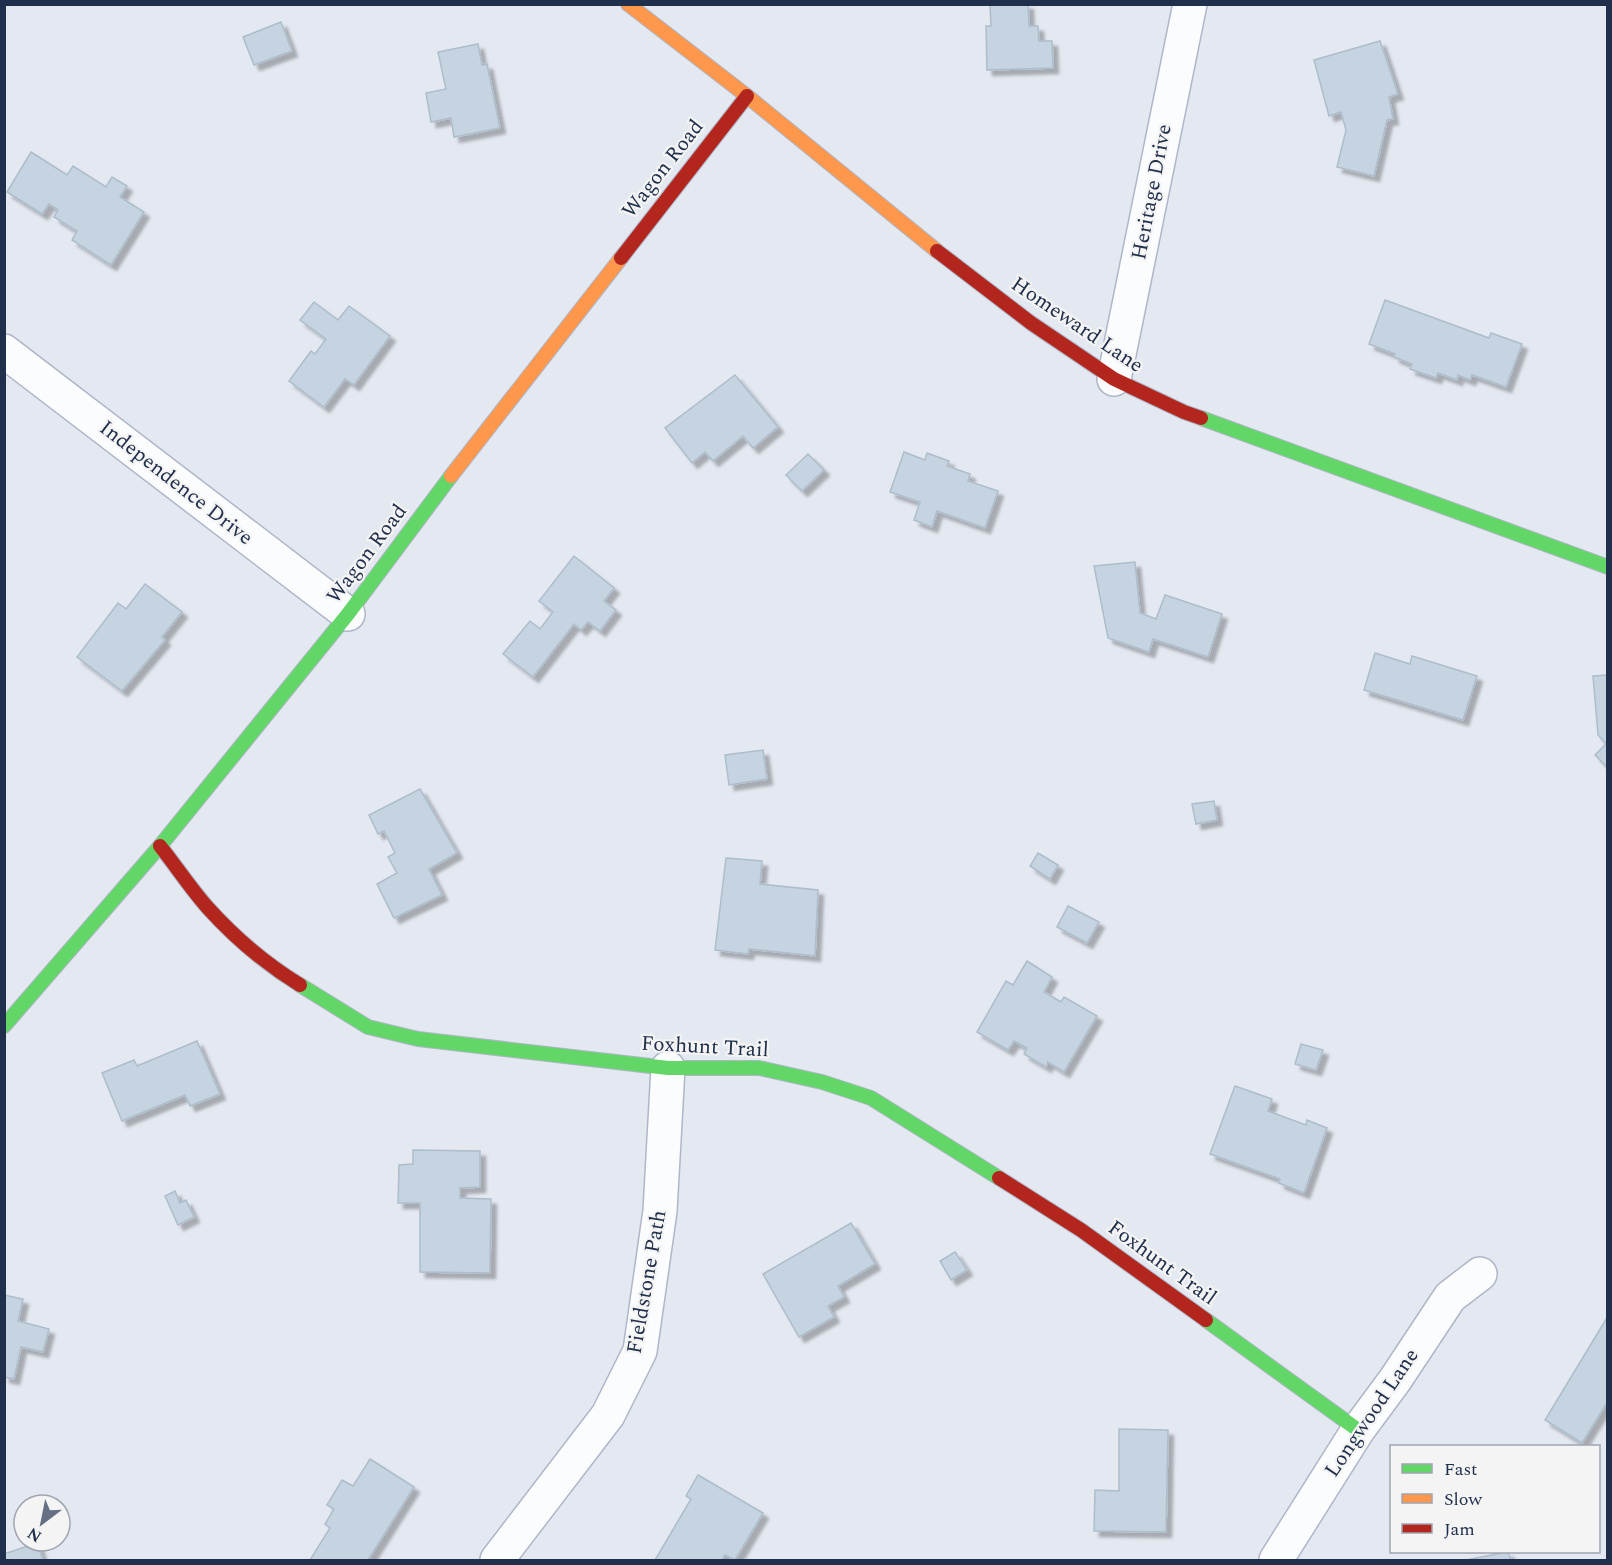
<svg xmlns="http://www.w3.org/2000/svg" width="1612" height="1565" font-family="Spectral,serif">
  <defs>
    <filter id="shadow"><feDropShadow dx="5.5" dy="5.5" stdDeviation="1.5" flood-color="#0004"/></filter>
  </defs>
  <rect width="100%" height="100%" fill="#e4e8f1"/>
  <!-- building -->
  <g fill="#c6d3e0" stroke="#acbdcb" stroke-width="1.5" filter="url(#shadow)">
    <polygon points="990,4 1028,4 1029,26 1038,26 1039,41 1052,41 1053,68 987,70 986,26 991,26"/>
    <polygon points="281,22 292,51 254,65 243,37"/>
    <polygon points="1380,41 1398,94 1389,97 1393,119 1387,120 1374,176 1337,167 1346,130 1341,112 1329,116 1314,60"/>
    <polygon points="478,44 482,65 487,64 500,128 454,137 451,118 431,122 426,93 446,89 438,52"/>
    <polygon points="31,152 67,175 73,166 106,187 112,177 127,186 120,197 144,212 111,265 72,240 77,231 54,217 58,210 49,204 42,214 7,192"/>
    <polygon points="1385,300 1489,338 1491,333 1522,344 1506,387 1472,375 1470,380 1458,375 1457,380 1438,373 1436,378 1410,369 1412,364 1394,357 1395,354 1369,344"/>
    <polygon points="314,302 338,320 349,306 390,336 354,385 345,379 324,407 289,381 311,351 315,354 326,339 300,320"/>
    <polygon points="735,375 778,427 753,448 743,436 713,461 705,452 692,463 665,428"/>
    <polygon points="904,452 925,460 927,453 949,461 947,466 970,474 968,481 998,491 985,528 937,511 932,527 914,520 920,502 890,492"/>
    <polygon points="808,454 824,470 802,491 786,475"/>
    <polygon points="574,556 614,588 604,601 616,610 600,631 588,622 581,630 574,624 533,677 503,654 530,621 540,629 553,612 539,601"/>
    <polygon points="1135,562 1140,613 1156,619 1165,595 1222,614 1208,657 1153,639 1149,652 1108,638 1094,566"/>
    <polygon points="145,584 182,612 162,637 165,640 122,691 77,657 118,603 126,609"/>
    <polygon points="1375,653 1410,664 1412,656 1477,676 1463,720 1364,690"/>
    <polygon points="1608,675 1608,768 1595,755 1606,744 1598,735 1593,676"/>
    <polygon points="763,750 767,779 729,785 725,755"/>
    <polygon points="420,789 457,853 429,869 442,895 394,918 377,884 397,873 388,857 395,853 384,831 378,834 369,815"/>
    <polygon points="1214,801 1217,820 1196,824 1192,804"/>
    <polygon points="1038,853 1058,865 1050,879 1030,866"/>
    <polygon points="726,858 762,861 760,884 818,890 815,956 749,949 748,954 715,950"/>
    <polygon points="1068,906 1099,922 1087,943 1057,927"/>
    <polygon points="1027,961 1052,977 1044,992 1061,1002 1064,997 1097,1016 1064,1072 1048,1062 1046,1067 1024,1054 1027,1048 1014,1041 1008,1050 977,1032 1006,981 1013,985"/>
    <polygon points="197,1041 220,1094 190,1106 185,1095 122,1121 102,1073 134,1060 137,1066"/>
    <polygon points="1301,1044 1323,1050 1316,1070 1295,1064"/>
    <polygon points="1235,1086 1272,1099 1268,1111 1306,1125 1307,1120 1327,1128 1304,1193 1279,1183 1280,1179 1210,1154"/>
    <polygon points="413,1150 480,1151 480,1187 460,1188 460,1198 491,1199 490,1273 420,1272 420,1203 398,1203 399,1165 413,1164"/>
    <polygon points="175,1191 180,1203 186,1200 194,1217 178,1225 165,1196"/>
    <polygon points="851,1223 875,1264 838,1286 844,1297 828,1306 834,1317 799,1337 763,1274"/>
    <polygon points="955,1252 967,1270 951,1280 940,1261"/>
    <polygon points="4,1295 23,1299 18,1321 49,1329 43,1352 21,1347 14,1379 4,1377"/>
    <polygon points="1608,1316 1608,1401 1582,1443 1545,1420"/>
    <polygon points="1119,1429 1168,1430 1166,1532 1094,1531 1095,1490 1119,1491"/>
    <polygon points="370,1459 414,1487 368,1560 310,1560 330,1528 325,1524 334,1509 327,1505 342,1480 353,1486"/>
    <polygon points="698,1475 763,1513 735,1560 725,1555 722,1560 655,1560 691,1499 686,1496"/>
    <polygon points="37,1543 43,1560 4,1560 4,1554"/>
    <polygon points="1508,1552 1511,1560 1466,1560 1507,1552"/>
  </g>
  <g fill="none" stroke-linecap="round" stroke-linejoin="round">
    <defs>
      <g id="street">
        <polyline points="4,351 348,614"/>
        <polyline points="1114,379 1190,4"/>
        <polyline points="497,1560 608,1415 640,1351 660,1211 668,1068"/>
        <polyline points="1276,1560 1358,1430 1395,1380 1450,1297 1480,1274"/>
      </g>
      <g id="fast">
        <polyline points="1201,418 1608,567"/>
        <polyline points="300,985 368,1027 418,1039 668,1068 759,1068 822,1082 871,1098 999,1178"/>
        <polyline points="4,1026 160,846 348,614 451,476"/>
        <polyline points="1206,1320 1358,1430"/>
      </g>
      <g id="slow">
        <polyline points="628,4 747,96 937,251"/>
        <polyline points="451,476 621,258"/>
      </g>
      <g id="jam">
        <polyline points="937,251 1031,323 1114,379 1184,412 1201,418"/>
        <polyline points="621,258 747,96"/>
        <path d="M160,846C176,866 191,889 208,908C235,938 266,964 300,985"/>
        <polyline points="999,1178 1081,1230 1206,1320"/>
      </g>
    </defs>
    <!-- street casing -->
    <use href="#street" stroke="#aeb6c8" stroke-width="36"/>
    <!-- fast casing -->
    <use href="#fast" stroke="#aeb6c8" stroke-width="16"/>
    <!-- slow casing -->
    <use href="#slow" stroke="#aeb6c8" stroke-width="16"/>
    <!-- jam casing -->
    <use href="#jam" stroke="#aeb6c8" stroke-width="16"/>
    <!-- street -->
    <use href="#street" stroke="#fbfcfd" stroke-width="33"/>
    <!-- fast -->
    <use href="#fast" stroke="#63d668" stroke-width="14"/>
    <!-- slow -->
    <use href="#slow" stroke="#ff974d" stroke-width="14"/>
    <!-- jam -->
    <use href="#jam" stroke="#b3261e" stroke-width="14"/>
  </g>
  <g text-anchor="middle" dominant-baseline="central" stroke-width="4.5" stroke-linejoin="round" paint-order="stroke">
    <!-- street labels -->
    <g font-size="21" fill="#202f4b" stroke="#f4f4f4">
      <text transform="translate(663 169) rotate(-52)">Wagon Road</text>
      <text transform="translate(1152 192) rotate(-79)">Heritage Drive</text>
      <text transform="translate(1077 325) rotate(34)">Homeward Lane</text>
      <text transform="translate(176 483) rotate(38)">Independence Drive</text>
      <text transform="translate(367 554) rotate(-53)">Wagon Road</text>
      <text transform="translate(705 1047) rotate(3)">Foxhunt Trail</text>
      <text transform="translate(1162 1263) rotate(36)">Foxhunt Trail</text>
      <text transform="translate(647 1282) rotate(-80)">Fieldstone Path</text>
      <text transform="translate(1372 1413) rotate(-56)">Longwood Lane</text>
    </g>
  </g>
  <!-- border -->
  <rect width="1612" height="1565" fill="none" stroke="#202f4b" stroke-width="12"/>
  <!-- legend -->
  <rect x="1390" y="1445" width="210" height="108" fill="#f4f4f4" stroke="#9fa5b0" stroke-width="1.5"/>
  <rect x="1402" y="1464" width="30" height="9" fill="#63d668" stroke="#9fa5b0" stroke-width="1.5"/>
  <text x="1444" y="1475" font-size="18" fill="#202f4b">Fast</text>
  <rect x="1402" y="1494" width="30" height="9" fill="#ff974d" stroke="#9fa5b0" stroke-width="1.5"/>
  <text x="1444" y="1505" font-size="18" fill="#202f4b">Slow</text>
  <rect x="1402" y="1524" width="30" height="9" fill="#b3261e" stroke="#9fa5b0" stroke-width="1.5"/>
  <text x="1444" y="1535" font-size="18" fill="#202f4b">Jam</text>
  <!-- north arrow -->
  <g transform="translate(42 1523) rotate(212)"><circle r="28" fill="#f4f4f4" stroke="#9fa5b0" stroke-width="1.5"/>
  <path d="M0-4.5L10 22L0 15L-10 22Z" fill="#657085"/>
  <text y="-9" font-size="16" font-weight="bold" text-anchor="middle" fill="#202f4b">N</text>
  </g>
</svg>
